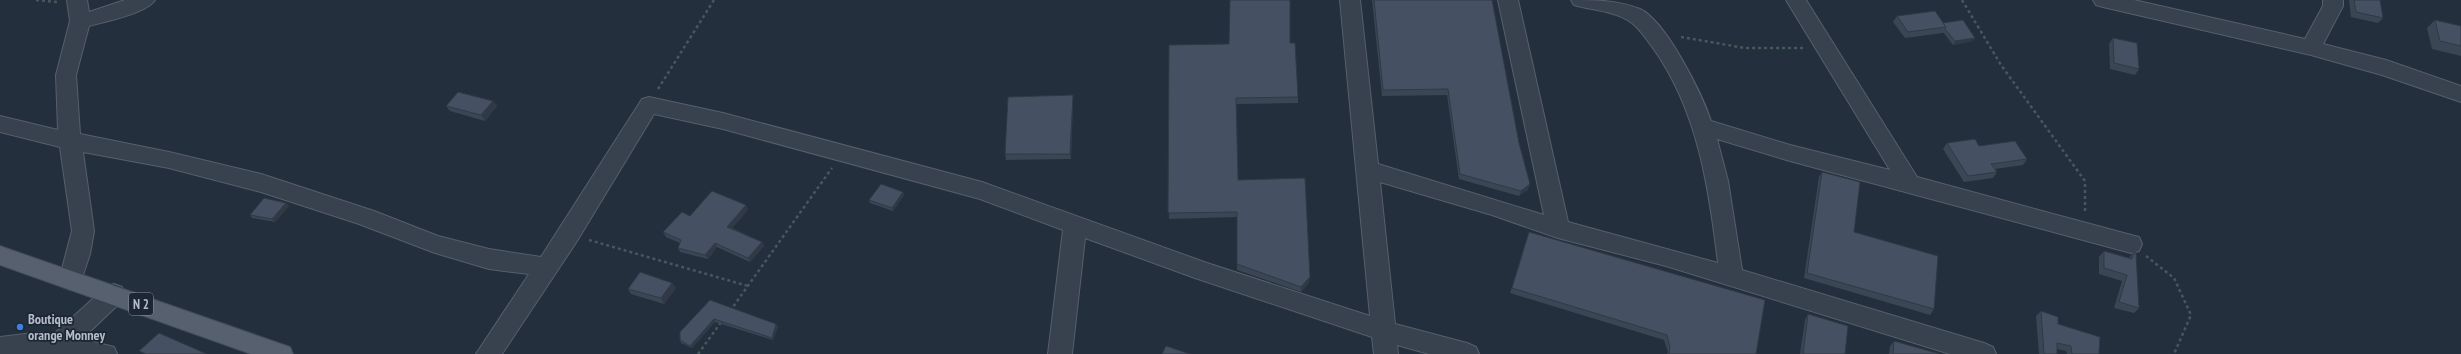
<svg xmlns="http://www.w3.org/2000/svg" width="2461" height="354" font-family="'PT Sans Narrow',sans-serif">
  <rect width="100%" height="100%" fill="#242f3e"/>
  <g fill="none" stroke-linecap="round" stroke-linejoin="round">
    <defs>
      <g id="minor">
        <path d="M67,0H87L89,12L125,0H155C147,13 104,22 89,26L76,75L80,134L169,152L261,174L374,211L438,236L489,249L541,257L642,99L649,97L723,113L982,182L1207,263L1370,316L1340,0H1360L1378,164L1544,215L1498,0H1518L1568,222L1718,263C1709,188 1698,111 1653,48C1646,39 1639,27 1629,21C1614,11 1591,10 1574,5L1571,0C1595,0 1618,0 1640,9C1666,21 1702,94 1711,121L1790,145L1890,170L1786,0H1806L1917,177L2131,235L2139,237L2142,244L2139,251L2131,253L1790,161L1717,139L1728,181L1742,270L1984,343L1993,347L1996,354H1950L1666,266L1558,238L1492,215L1380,182L1395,324L1467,343L1476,347L1479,354H1429L1397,345L1398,354H1374L1372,337L1195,278L1085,238L1072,354H1048L1063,230L980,199L723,129L654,114L577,241L502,354H476L529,274L489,269L435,253L359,224L261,192L169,168L83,152L94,231L90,254L79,287L71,290L63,287L59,280L72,231L60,147L0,132V116L58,130L56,75L70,21Z"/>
        <polygon points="2093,0 2134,0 2305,39 2323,6 2323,0 2343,0 2343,6 2323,44 2386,60 2461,86 2461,102 2382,75 2311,55 2103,7 2096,5"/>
        <polygon points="114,284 122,287 126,294 122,301 82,339 114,347 117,354 0,354 0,337 41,332 54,334 106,287"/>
      </g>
      <polygon id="major" points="0,246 290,347 293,354 251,354 0,265"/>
    </defs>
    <!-- minor casing -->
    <use href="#minor" stroke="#565f6c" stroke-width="2"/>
    <!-- major casing -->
    <use href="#major" stroke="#414a57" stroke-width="2"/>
    <!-- path -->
    <g stroke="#44595c" stroke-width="2.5" stroke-dasharray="3 3" stroke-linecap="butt">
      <polyline points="36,0 57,2"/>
      <polyline points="1962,0 2001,65 2085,181 2085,211"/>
      <polyline points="1681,37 1745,48 1803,48"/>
      <polyline points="658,89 714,0"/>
      <polyline points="589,240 748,286"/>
      <polyline points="2146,256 2174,278 2191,315 2174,354"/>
      <polyline points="730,311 832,168"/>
      <polyline points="698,354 722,321"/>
    </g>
    <!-- minor -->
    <use href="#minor" fill="#38414e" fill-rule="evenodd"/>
    <!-- major -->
    <use href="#major" fill="#56606e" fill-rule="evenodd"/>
  </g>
  <!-- wall -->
  <g fill="#3b4654">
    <polygon points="1372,0 1492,0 1528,190 1519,196 1459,179 1447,95 1382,96"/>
    <polygon points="2349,0 2380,0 2383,18 2378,23 2351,17"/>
    <polygon points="1897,16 1943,23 1975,38 1973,41 1953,45 1943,32 1943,33 1905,38 1893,22"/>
    <polygon points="2435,20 2461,26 2461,56 2432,49 2427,28"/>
    <polygon points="2113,38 2139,69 2135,75 2110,69 2109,44"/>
    <polygon points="1169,45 1298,97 1298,103 1236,104 1238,180 1309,283 1301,292 1237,270 1237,217 1169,219"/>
    <polygon points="1073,95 1073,100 1071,159 1006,160 1005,154"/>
    <polygon points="493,101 497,106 485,121 450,111 446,106"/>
    <polygon points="1947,143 1979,146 2027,159 2023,165 1995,169 1997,172 1993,178 1964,182 1943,149"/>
    <polygon points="1822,172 1854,232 1934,309 1930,315 1804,278 1819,177"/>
    <polygon points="903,192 904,195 893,211 870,203 869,200"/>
    <polygon points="286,203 289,206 275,222 252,218 250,215"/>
    <polygon points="746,205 748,210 732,228 762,242 764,246 750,262 717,247 708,259 680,252 678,248 680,243 666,237 663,232 690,216"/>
    <polygon points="1529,232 1756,354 1667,354 1668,352 1664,340 1510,293"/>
    <polygon points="2104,251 2129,258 2134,252 2139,308 2134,313 2114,308 2122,281 2099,274 2099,257"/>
    <polygon points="672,283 676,288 664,304 631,294 628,289"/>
    <polygon points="710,300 776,324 778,327 773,340 715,322 692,348 681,343 680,340"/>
    <polygon points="2041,311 2058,324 2099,354 2067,354 2066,351 2057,349 2057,354 2039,354 2036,316"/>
    <polygon points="1808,314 1845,354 1800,354 1805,320"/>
    <polygon points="1894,341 1940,354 1889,354 1890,346"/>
  </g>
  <!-- shaded-wall -->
  <g fill="#303945">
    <polygon points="1975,38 1973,41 1953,45 1955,41"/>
    <polygon points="1073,95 1073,100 1071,159 1070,154"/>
    <polygon points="493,101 497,106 485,121 481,115"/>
    <polygon points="1530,184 1528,190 1519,196 1521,191"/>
    <polygon points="903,192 904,195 893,211 892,208"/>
    <polygon points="286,203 289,206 275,222 272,219"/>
    <polygon points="746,205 748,210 729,231 727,227"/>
    <polygon points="762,242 764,246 750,262 748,258"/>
    <polygon points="715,243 717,247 708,259 705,255"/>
    <polygon points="1310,277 1309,283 1301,292 1301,287"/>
    <polygon points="672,283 676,288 664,304 661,298"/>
    <polygon points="714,319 715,322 692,348 690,346"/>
    <polygon points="776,324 778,327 773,340 772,338"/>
  </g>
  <!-- building -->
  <g fill="#455162" stroke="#303945">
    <polygon points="1230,0 1290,0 1290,43 1295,43 1298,97 1236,98 1238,180 1305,178 1310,277 1301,287 1237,264 1237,212 1168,213 1169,45 1229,44"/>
    <polygon points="1374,0 1492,0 1519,143 1530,184 1521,191 1460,174 1448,89 1383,90"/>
    <polygon points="2354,0 2380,0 2383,18 2356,12"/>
    <polygon points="1935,11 1946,27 1908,32 1897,16"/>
    <polygon points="1963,20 1975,38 1955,41 1945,29 1946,27 1943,23"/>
    <polygon points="2435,20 2461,26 2461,46 2440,41"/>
    <polygon points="2113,38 2137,43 2139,69 2114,63"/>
    <polygon points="458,92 493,101 481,115 446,106"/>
    <polygon points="1073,95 1070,154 1005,154 1008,97"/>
    <polygon points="1975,139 1979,146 2015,141 2027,159 1991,164 1997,172 1968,176 1947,143"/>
    <polygon points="1822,172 1860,182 1854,232 1938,256 1934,309 1807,273"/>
    <polygon points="881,184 903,192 892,208 869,200"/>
    <polygon points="712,191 746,205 727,227 762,242 748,258 715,243 705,255 678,248 681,240 663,232 682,212 690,216"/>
    <polygon points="264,198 286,203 272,219 250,215"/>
    <polygon points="1529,232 1765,300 1756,354 1669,354 1670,347 1667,335 1512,288"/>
    <polygon points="2104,251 2132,259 2134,252 2136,253 2139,308 2119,302 2127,275 2104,268"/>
    <polygon points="640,272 672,283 661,298 628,289"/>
    <polygon points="710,300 776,324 772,338 714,319 690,346 680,340 680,332"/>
    <polygon points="2041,311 2058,317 2058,324 2100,337 2099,354 2072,354 2071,346 2057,343 2057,354 2044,354"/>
    <polygon points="1808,314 1848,326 1845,354 1803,354"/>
    <polygon points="159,333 207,354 146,354 139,351"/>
    <polygon points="1894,341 1940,354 1893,354"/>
    <polygon points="1166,346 1190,354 1162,354"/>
  </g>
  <!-- markers -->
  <circle fill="#3f7fe0" stroke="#1d2633" stroke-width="1.5" cx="20" cy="327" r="4"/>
  <g text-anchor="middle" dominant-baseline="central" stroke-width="3.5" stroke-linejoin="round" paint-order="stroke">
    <!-- shield labels -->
    <rect fill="#1d2633" stroke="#878f9c" stroke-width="1" x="129" y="293" width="24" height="22" rx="3"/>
    <g font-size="13" font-weight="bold" fill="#b4bcc9">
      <text x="141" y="304">N 2</text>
    </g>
    <!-- poi labels -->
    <g font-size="14" font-weight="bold" fill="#b4bcc9" stroke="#1d2633" text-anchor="start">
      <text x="28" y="319">Boutique<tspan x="28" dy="16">orange Monney</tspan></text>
    </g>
  </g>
</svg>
